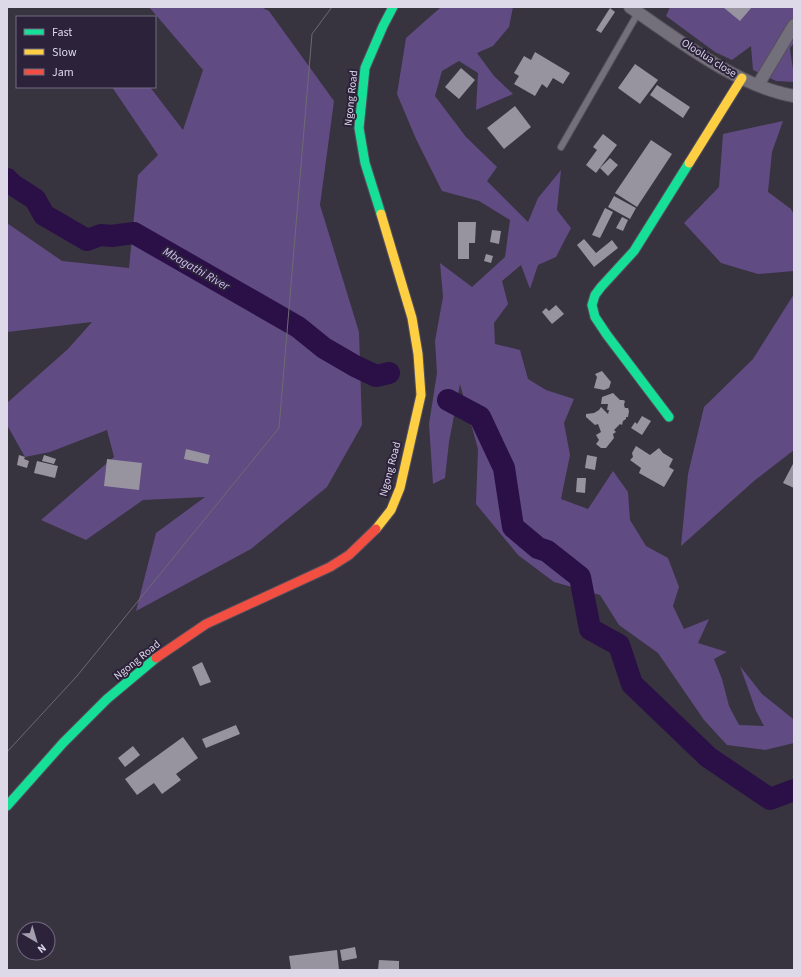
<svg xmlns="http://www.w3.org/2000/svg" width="801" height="977" font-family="'Source Sans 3',sans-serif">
  <rect width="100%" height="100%" fill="#37333f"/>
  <!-- forest -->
  <g fill="#614b83">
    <polygon points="149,7 261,7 269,11 334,101 320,205 359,332 362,425 327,487 251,549 136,611 156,533 205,497 143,500 86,540 41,520 114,457 107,430 50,452 25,457 7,425 7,403 68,349 92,322 7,332 7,223 62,261 129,268 138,175 158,155 112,87 150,87 183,130 203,70"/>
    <polygon points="441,7 513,7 509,27 493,46 477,53 494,76 513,94 476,110 478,73 459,61 442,71 435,96 466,137 497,167 487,181 528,222 538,198 561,170 557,210 571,228 556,257 538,265 530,289 521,265 502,281 508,304 494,323 495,344 520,350 528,379 546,390 574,399 564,423 570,455 561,499 588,509 613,471 628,492 630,520 646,546 668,558 679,587 673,606 684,629 709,619 698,643 727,652 714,659 722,679 729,706 739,725 764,726 756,711 740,666 762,694 792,718 794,721 794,743 765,750 727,745 704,720 658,653 619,625 600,595 554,582 518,555 476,504 478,449 460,384 449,442 445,478 433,484 429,424 437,373 435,341 443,297 440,263 472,287 505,257 510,220 479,201 442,191 416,139 397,94 406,38"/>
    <path d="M670,7H794V43L790,48C791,60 794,70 794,82L776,81L753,70L751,46L732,60L715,52L666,16Z"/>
    <polygon points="783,121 772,152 768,192 791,209 794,215 794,271 758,274 721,263 684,223 719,187 723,134"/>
    <polygon points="794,294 794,450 754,481 681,546 688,474 704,407 753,359"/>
  </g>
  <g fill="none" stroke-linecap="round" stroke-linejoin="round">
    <!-- river -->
    <g stroke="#2a1047" stroke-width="22">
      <polyline points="7,179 13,185 35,199 44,215 87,240 101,235 111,236 134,233 298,327 324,348 355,366 376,376 389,373"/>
      <polyline points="448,400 480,417 504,468 513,527 538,548 547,551 580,577 590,629 619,645 632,684 708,757 770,799 794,790"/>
    </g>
  </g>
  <!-- building -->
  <g fill="#97939f">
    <polygon points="723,7 752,7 740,21"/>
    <polygon points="610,8 615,12 601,33 596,30"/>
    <polygon points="535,52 570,73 563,84 553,78 547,88 542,84 535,96 514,84 519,76 514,73 524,56 531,60"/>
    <polygon points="635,64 658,80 640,104 618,88"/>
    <polygon points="461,68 475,80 459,99 445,87"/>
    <polygon points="657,85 690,107 683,118 650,95"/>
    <polygon points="515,106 531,127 504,149 487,128"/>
    <polygon points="603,134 617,145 596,173 586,165 597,150 593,147"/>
    <polygon points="651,140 672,154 637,207 615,193"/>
    <polygon points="610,158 618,165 608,176 600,168"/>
    <polygon points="614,196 636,208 630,219 608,207"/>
    <polygon points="605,208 613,212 600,238 592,235"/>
    <polygon points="622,217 628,220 623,231 616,228"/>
    <polygon points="458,222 476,222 475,243 469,243 469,259 458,259"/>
    <polygon points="492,230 501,231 499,244 490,242"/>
    <polygon points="584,239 596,253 612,240 618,248 594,267 577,245"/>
    <polygon points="486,254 493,256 491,263 484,261"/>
    <polygon points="556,305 564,314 552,324 542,312 546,308 549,311"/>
    <polygon points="602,371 611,382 609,388 604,390 594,388 597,377 595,374"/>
    <polygon points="613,393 620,400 623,400 625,401 624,405 625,408 628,408 629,411 628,417 626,417 626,419 623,421 622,425 620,424 614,430 616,432 613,434 614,438 606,448 601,448 596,444 599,440 596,435 601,432 598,424 595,425 586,417 586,414 594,413 599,410 601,407 608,414 609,410 607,410 608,404 601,404 602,397"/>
    <polygon points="642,416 651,421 642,435 631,428 635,422 637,424"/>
    <polygon points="636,446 650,455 659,448 663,453 673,459 669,467 674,470 664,487 639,473 641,468 630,460 633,457 632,453"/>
    <polygon points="186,449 210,455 208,464 184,459"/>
    <polygon points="19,455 25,457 24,459 29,461 27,468 17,465"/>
    <polygon points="44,455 56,459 54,464 42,461"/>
    <polygon points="587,455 597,457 595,470 585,468"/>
    <polygon points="107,459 142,463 139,490 104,486"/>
    <polygon points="37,461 58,466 55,478 34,473"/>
    <polygon points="794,462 794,488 783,483"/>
    <polygon points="577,478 586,478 585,493 576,492"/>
    <polygon points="202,662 211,682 200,686 192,667"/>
    <polygon points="236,725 240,734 206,748 202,739"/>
    <polygon points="183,737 198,758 176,774 181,780 162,794 154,783 137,795 125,779"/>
    <polygon points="133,746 140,755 125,767 118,758"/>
    <polygon points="355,947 357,958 342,961 340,950"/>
    <polygon points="337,950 339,970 291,970 289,956"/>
    <polygon points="379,960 399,961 399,970 378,970"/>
  </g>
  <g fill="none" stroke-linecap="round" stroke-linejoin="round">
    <defs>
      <polyline id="lane" points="561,147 638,13"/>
      <g id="street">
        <path d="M630,7C677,39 736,86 794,96"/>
        <polyline points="758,85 794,25"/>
      </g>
      <g id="fast">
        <polyline points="381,214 365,163 359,128 365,68 383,26 393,7"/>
        <polyline points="669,417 607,335 595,317 592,305 595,295 601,287 634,251 689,163"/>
        <polyline points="7,806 63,743 107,699 156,658"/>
      </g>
      <g id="slow">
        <polyline points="689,163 742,78"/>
        <polyline points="376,529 391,510 400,488 421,395 418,354 412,318 381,214"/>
      </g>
      <polyline id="jam" points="156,658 206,624 330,567 349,555 376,529"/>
    </defs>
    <!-- lane casing -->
    <use href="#lane" stroke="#55515c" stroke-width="8"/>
    <!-- street casing -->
    <use href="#street" stroke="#55515c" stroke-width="14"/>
    <!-- fast casing -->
    <use href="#fast" stroke="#55515c" stroke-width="11"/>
    <!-- slow casing -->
    <use href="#slow" stroke="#55515c" stroke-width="11"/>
    <!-- jam casing -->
    <use href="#jam" stroke="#55515c" stroke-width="11"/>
    <!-- lane -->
    <use href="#lane" stroke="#74707b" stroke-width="6"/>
    <!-- street -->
    <use href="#street" stroke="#74707b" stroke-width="12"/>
    <!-- fast -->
    <use href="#fast" stroke="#16e098" stroke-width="9"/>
    <!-- slow -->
    <use href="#slow" stroke="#ffcf43" stroke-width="9"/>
    <!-- jam -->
    <use href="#jam" stroke="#f24e42" stroke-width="9"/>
    <!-- tram -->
    <polyline stroke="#6d6a74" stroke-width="1" points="7,752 77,676 279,428 312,34 332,7"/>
  </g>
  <g text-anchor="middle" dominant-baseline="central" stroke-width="4" stroke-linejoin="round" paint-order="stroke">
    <!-- street labels -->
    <g font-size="11" fill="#ded9e9" stroke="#2c233b">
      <text transform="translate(709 58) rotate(32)">Oloolua close</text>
      <text transform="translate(351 98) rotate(-84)">Ngong Road</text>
      <text transform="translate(390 469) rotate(-75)">Ngong Road</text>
      <text transform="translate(137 660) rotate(-39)">Ngong Road</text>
    </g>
    <!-- water labels -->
    <g font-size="12" font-style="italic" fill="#d2bff6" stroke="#2c233b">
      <text transform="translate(196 269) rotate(30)">Mbagathi River</text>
    </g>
  </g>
  <!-- border -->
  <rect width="801" height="977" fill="none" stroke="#ded9e9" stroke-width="16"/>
  <!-- legend -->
  <rect x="16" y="16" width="140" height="72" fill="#2c233b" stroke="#736c81"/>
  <rect x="24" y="29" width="20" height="6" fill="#16e098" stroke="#736c81"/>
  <text x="52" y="36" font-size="12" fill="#ded9e9">Fast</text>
  <rect x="24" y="49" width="20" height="6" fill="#ffcf43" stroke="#736c81"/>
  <text x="52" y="56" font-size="12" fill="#ded9e9">Slow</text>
  <rect x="24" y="69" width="20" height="6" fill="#f24e42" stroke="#736c81"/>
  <text x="52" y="76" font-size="12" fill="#ded9e9">Jam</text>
  <!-- north arrow -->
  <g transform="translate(36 941) rotate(142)"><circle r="19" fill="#2c233b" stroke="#736c81"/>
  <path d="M0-3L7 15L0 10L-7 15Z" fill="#a49fae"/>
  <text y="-6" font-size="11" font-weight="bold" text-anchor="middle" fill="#ded9e9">N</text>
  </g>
</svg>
